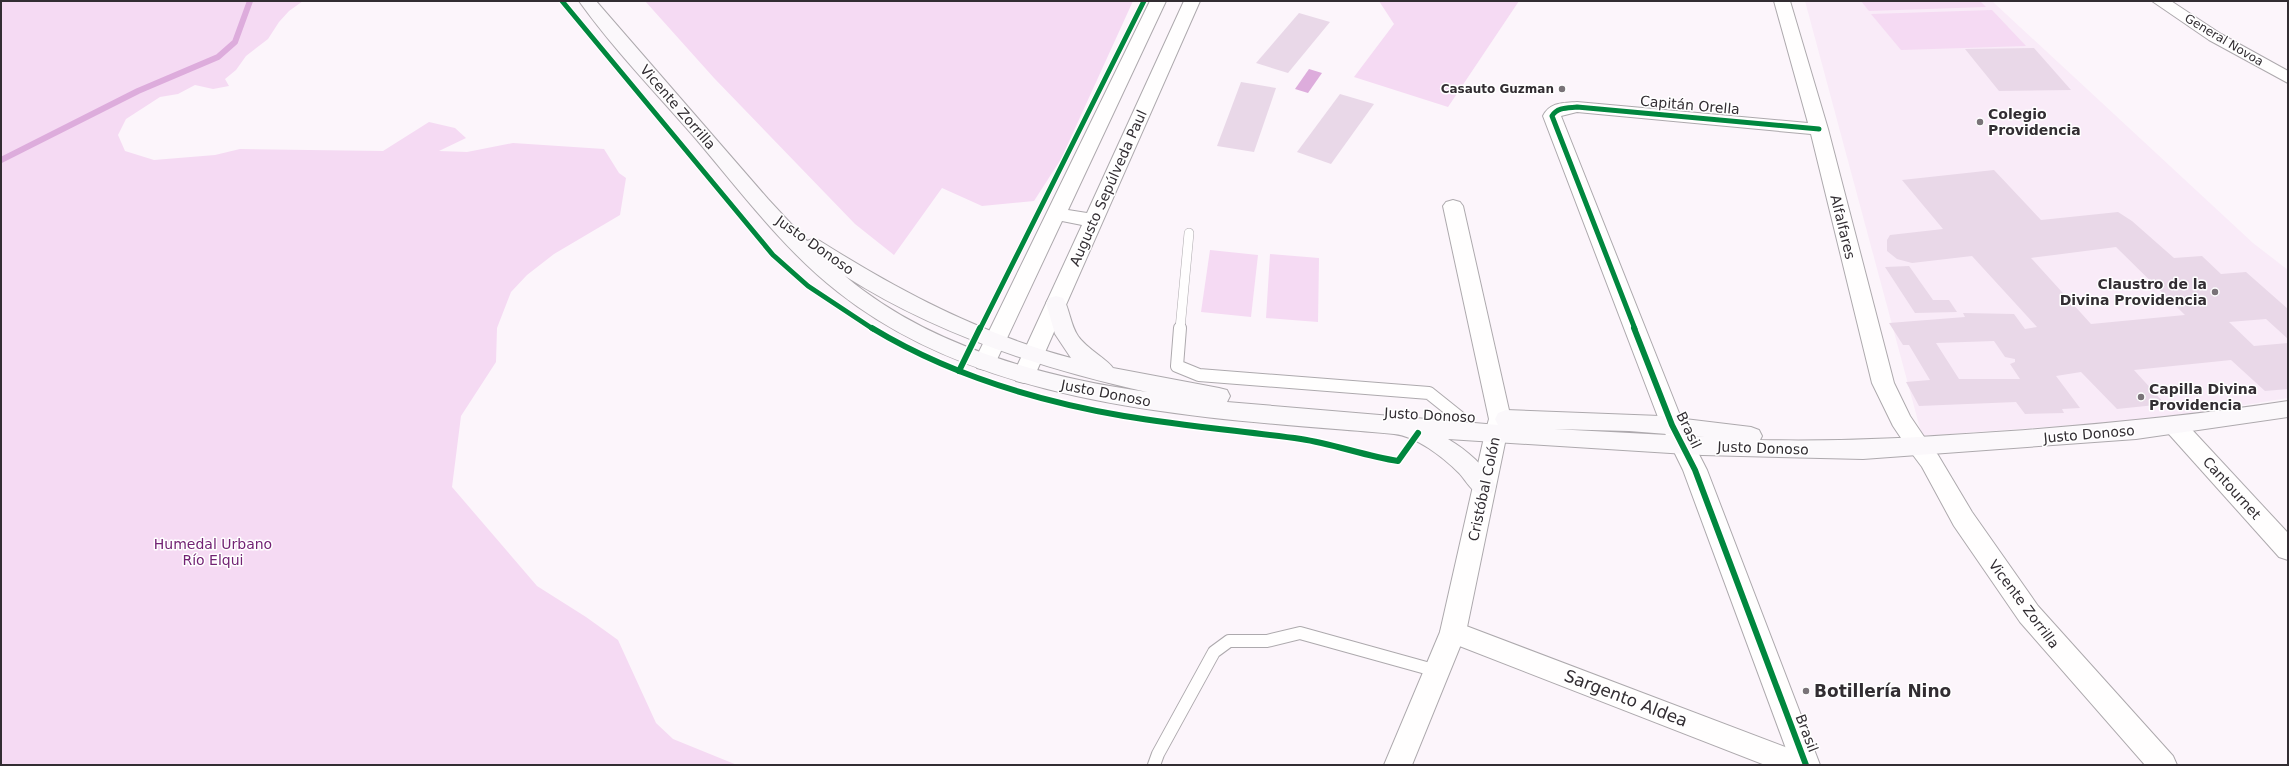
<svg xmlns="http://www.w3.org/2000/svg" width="2289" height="766" font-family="'DejaVu Sans',sans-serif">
  <rect width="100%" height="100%" fill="#fcf5fb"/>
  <!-- built -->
  <polygon fill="#f9ebf8" points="1805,1 1992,1 2253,243 2288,270 2288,398 2157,419 1922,436"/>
  <!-- green -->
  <g fill="#f5daf3">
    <polygon points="1,1 303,1 289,11 279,22 268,39 246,56 236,70 225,79 229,86 213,89 195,85 178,94 160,97 126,119 118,135 125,151 154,160 215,155 240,149 383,151 429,122 455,128 466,138 439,151 467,152 513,143 604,149 619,173 626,178 620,215 554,254 527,275 511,292 497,328 496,362 461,416 452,487 537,586 586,617 618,640 656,723 673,739 737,765 1,765"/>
    <polygon points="645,1 1133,1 1061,159 1034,201 982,206 942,188 894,255 855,224 714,78"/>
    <polygon points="1379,1 1519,1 1448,107 1354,77 1394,24"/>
    <polygon points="1861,1 1980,1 1986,7 1869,11"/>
    <polygon points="1992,10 2026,46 1901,50 1871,14"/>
    <polygon points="1210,250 1258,255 1251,317 1201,312"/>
    <polygon points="1270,254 1319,258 1318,322 1266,318"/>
  </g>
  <!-- water -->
  <polygon fill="#ddacdc" points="1309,69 1322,73 1308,93 1295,89"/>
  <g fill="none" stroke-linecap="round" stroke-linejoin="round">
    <!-- stream -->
    <polyline stroke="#ddacdc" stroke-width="6" points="1,160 138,91 218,57 235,42 250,1"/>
  </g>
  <!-- building -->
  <g fill="#e9d8e8" fill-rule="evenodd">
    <polygon points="1299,13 1330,22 1288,73 1256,63"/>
    <polygon points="2034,48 2071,90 1999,91 1965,49"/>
    <polygon points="1241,82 1276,88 1254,152 1217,146"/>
    <polygon points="1340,94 1374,104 1331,164 1297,152"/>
    <path d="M1994,170L2041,220L2118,212L2132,221L2174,258L2202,256L2221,274L2246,272L2288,309V339L2266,319L2229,322L2254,346L2288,343V389L2265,391L2231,360L2134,370L2165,404L2117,409L2081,372L2056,376L2080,408L2062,409L2064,413L2025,414L2016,402L1919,406L1906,382L1930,380L1909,345H1903L1889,323L1965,317L1963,313L2014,314L2025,329L2037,327L1972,256L1912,263L1897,259L1887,251V240L1890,235L1943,229L1902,180ZM2116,247L2185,315L2091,324L2031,258ZM1994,341L2005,357L2015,359V362L2010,364L2020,379H1959L1936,343Z"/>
    <polygon points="1909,266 1933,300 1949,300 1957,312 1915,313 1885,267"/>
  </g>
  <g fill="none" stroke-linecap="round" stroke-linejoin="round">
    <defs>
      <polyline id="service-far1" points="1180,329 1189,233"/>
      <g id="service">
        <polyline points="1180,328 1177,366 1199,375 1429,393 1459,417"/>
        <polyline points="1154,765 1158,754 1214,652 1229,641 1267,641 1300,633 1437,671"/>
      </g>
      <g id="minor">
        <polygon points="1150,1 1166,1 1068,210 1087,213 1184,1 1200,1 1035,375 1032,381 1024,383 1016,381 1013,375 1082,225 1062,221 993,368 985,370 977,368 974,362"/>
        <polygon points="2152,1 2171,1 2221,34 2288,71 2288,83 2209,40"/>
        <polygon points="1453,200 1460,202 1463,206 1511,419 1504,439 1496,442 1488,439 1485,433 1489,419 1443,206 1446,202"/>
        <polygon points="1919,438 1927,441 1938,455 1972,512 2038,606 2173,756 2177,765 2145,765 2020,622 1954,526 1922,467 1907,447 1911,441"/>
        <polygon points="1453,621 1809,756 1813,765 1765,765 1444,640 1440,632 1444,624"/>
      </g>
      <g id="tertiary">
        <path d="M1774,1H1790L1828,129L1894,383L1910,416L1931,447L1927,453L1919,456L1911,453L1893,426L1872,383L1811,134L1577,112L1561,116L1683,423L1707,470L1820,765H1792L1683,470L1661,425L1543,116C1550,102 1563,103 1577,102L1808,123Z"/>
        <polygon points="2175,417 2183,420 2288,533 2288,560 2279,557 2167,432 2164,426 2167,420"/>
        <polygon points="1496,424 1504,427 1507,433 1466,632 1412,765 1384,765 1440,632 1485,433 1488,427"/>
      </g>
      <path id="secondary" d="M579,1H596L768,199L807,241L813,239L820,241C899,291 981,334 1071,358L1055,334L1046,303L1049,298L1056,296L1063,298C1070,310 1070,324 1078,336C1087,349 1107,359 1113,368L1219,388L1227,390L1230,396L1227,402L1498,425L1495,419L1498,413L1506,410L1660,416L1751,427L1759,430L1762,436L1760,440C1845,442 1927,437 2011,431C2104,424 2196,415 2288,401V417L2136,439L1863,459L1702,455L1448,439C1467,450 1486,467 1496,486L1492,493C1487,494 1482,496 1477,493C1470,489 1464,478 1459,473C1443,457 1416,436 1394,434C1211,418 988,411 838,292C783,249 741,192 696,139C657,94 614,50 579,1ZM845,276C936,334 1042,369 1147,392C1041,377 928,346 845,276ZM1554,429L1629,431L1705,437Z"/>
    </defs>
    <!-- service-far1 casing -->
    <use href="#service-far1" stroke="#ada9ad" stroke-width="10"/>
    <!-- service casing -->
    <use href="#service" stroke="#ada9ad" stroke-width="14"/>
    <!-- minor casing -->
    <use href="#minor" stroke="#ada9ad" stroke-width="2"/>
    <!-- tertiary casing -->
    <use href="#tertiary" stroke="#ada9ad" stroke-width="2"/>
    <!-- secondary casing -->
    <use href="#secondary" stroke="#ada9ad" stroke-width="2"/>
    <!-- service-far1 -->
    <use href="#service-far1" stroke="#fffefe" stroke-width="9"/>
    <!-- service -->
    <use href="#service" stroke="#fffefe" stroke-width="12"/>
    <!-- minor -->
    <use href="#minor" fill="#fffefe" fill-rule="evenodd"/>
    <!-- tertiary -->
    <use href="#tertiary" fill="#fffefe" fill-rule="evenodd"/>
    <!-- secondary -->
    <use href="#secondary" fill="#fbf8fb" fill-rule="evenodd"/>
    <defs>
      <g id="cycleway-far1">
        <polyline points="562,1 773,255 808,286 873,329"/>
        <polyline points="980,329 1144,1"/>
        <path d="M1635,329L1552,116C1557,107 1568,108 1577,107L1819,129"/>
      </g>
      <g id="cycleway">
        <path d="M872,328C948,374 1037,401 1124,416C1183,426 1242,431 1301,439C1334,444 1365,456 1398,461L1418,433"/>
        <polyline points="1634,328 1672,425 1695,470 1806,765"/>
        <polyline points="959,371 980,328"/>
      </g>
    </defs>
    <!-- cycleway-far1 casing -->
    <use href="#cycleway-far1" stroke="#fff" stroke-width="7"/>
    <!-- cycleway casing -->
    <use href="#cycleway" stroke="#fff" stroke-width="9"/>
    <!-- cycleway-far1 -->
    <use href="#cycleway-far1" stroke="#00873e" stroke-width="5"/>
    <!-- cycleway -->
    <use href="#cycleway" stroke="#00873e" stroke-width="6"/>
  </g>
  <!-- markers -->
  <g fill="#797378" stroke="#fff" stroke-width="1.5">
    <circle cx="1562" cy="89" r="4"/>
    <circle cx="1980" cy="122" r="4"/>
    <circle cx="2215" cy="292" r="4"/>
    <circle cx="2141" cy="397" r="4"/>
    <circle cx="1806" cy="691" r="4"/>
  </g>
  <g text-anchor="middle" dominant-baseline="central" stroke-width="3" stroke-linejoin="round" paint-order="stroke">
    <!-- far-street labels -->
    <g font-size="12" fill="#322d32" stroke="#fff">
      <text transform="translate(2224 40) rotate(31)">General Novoa</text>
    </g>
    <!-- far-poi labels -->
    <g font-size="12" font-weight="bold" fill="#322d32" stroke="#fff" text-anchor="end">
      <text x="1554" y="89">Casauto Guzman</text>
    </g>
    <!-- street labels -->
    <g font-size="14" fill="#322d32" stroke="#fff">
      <text transform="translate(1690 105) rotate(5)">Capitán Orella</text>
      <text transform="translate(678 107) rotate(49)">Vicente Zorrilla</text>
      <text transform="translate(1108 188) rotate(-66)">Augusto Sepúlveda Paul</text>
      <text transform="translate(1843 227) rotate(76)">Alfalfares</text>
      <text transform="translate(815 245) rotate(35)">Justo Donoso</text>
      <text transform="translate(1106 393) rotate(11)">Justo Donoso</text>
      <text transform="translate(1430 415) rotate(3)">Justo Donoso</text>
      <text transform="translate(1689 430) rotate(64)">Brasil</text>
      <text transform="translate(2089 434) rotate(-5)">Justo Donoso</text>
      <text transform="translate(1763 448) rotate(2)">Justo Donoso</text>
      <text transform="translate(2232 488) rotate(48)">Cantournet</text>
      <text transform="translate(1484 489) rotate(-78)">Cristóbal Colón</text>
      <text transform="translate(2024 604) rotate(53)">Vicente Zorrilla</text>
      <text transform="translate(1807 733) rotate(69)">Brasil</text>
    </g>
    <!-- poi labels -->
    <g font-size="14" font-weight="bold" fill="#322d32" stroke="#fff" text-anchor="start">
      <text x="1988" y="114">Colegio<tspan x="1988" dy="16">Providencia</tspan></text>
      <text x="2207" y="284" text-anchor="end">Claustro de la<tspan x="2207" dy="16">Divina Providencia</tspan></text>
      <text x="2149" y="389">Capilla Divina<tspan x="2149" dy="16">Providencia</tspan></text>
    </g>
    <!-- park labels -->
    <g font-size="14" fill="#722273" stroke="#fff">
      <text x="213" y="544">Humedal Urbano<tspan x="213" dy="16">Río Elqui</tspan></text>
    </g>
    <!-- near-poi labels -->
    <g font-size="17" font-weight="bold" fill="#322d32" stroke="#fff" text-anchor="start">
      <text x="1814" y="691">Botillería Nino</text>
    </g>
    <!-- near-street labels -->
    <g font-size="17" fill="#322d32" stroke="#fff">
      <text transform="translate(1626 698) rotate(21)">Sargento Aldea</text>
    </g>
  </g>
  <!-- border -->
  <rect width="2289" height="766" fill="none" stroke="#322d32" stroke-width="4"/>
</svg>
